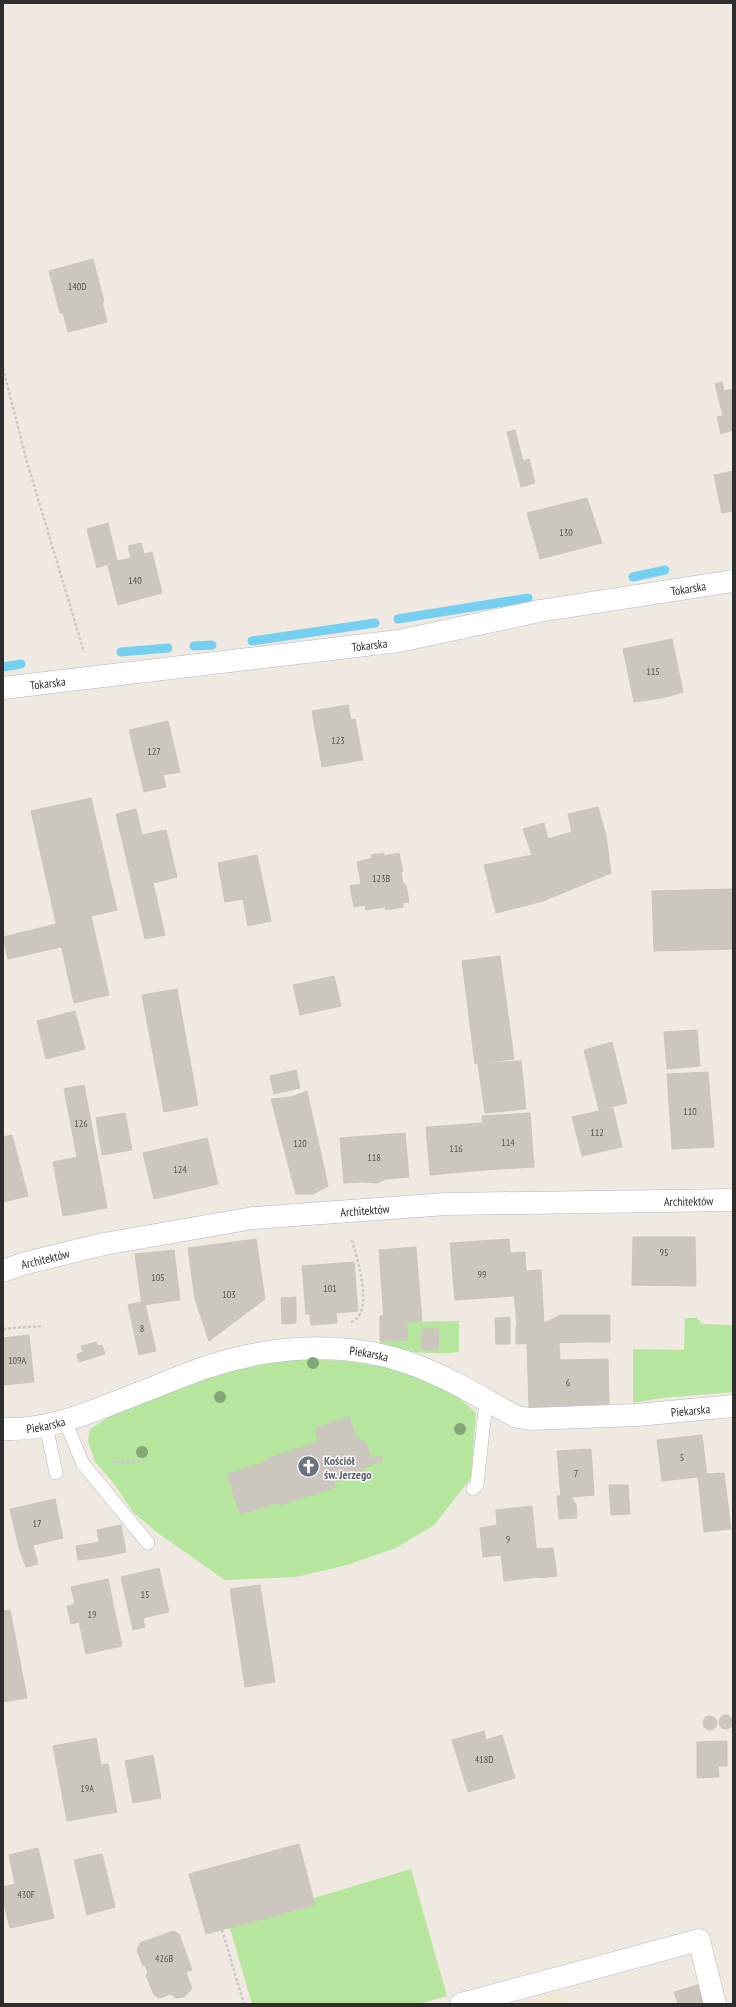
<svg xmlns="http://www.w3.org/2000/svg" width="736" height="2007" font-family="'PT Sans Narrow',sans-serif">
  <rect width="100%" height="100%" fill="#efe9e1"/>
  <!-- education -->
  <polygon fill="#f0e6d1" points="562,1991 566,2004 512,2004"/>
  <!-- green -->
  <g fill="#b6e59e">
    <polygon points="685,1318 697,1318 702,1324 733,1325 733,1392 661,1398 633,1403 633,1349 684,1350"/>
    <path d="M459,1321V1352C432,1355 408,1352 382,1348L380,1341L407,1340V1322Z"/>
    <polygon points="291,1359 345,1361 404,1370 452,1392 476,1413 471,1478 434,1525 396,1548 347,1565 296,1577 225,1580 159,1534 134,1513 112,1481 95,1462 88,1441 90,1429 112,1415 179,1389 239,1368"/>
    <polygon points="411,1869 447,1996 419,2004 252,2004 230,1928 315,1905 314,1898"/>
  </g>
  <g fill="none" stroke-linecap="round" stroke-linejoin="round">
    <!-- stream -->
    <g stroke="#75cff0" stroke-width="9">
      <polyline points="633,577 665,570"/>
      <polyline points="398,619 528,598"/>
      <polyline points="252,641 375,623"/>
      <polyline points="194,646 212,645"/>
      <polyline points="121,652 168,648"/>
      <polyline points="3,667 21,664"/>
    </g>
  </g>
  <!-- building -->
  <g fill="#cbc7bf" stroke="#cbc5ba">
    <polygon points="93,259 104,302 102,302 107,322 68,332 63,313 60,313 49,271"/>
    <polygon points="722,382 724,391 733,389 733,430 721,434 717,417 723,416 715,384"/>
    <polygon points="515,430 523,461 529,459 535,483 521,487 507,432"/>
    <polygon points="733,471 733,511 722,513 714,475"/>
    <polygon points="587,498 602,543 540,559 527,513"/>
    <polygon points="108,523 117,561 97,568 87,529"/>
    <polygon points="141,543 144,554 152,552 162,593 118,605 108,566 117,561 131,558 128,546"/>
    <polygon points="672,639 683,692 662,698 634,702 623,649"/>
    <polygon points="348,705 351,720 355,719 363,760 322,767 312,711"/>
    <polygon points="168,721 180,772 163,775 166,787 144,792 129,730"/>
    <polygon points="91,798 117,910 91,916 109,995 74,1003 31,811"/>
    <polygon points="598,807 606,836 532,855 523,829 544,823 548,839 572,832 568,814"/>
    <polygon points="136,809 165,935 145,939 116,814"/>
    <polygon points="166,830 177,877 153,883 142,835"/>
    <polygon points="606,836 611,873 543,901 532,855"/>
    <polygon points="384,853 384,856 399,853 403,871 401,873 403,883 406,885 409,902 403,903 403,907 386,910 385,907 366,910 365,905 354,907 350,886 361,884 357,862 372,858 371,855"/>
    <polygon points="257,855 271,921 248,926 243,899 225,902 218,863"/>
    <polygon points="532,855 543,901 496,913 484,865"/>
    <polygon points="733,889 733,949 654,951 652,891"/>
    <polygon points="56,924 61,947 8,959 3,937"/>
    <polygon points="500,956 514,1059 475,1064 462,961"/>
    <polygon points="334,976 341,1006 300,1015 293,985"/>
    <polygon points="177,989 198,1105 164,1112 142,995"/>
    <polygon points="75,1011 85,1049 46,1059 37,1021"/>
    <polygon points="697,1030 700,1066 667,1069 664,1032"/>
    <polygon points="612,1042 627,1103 599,1110 584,1050"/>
    <polygon points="516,1061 521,1061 526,1109 485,1113 478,1064"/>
    <polygon points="296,1070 300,1088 274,1094 270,1076"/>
    <polygon points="708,1072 714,1147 672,1149 667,1074"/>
    <polygon points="84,1085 107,1208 63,1216 53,1162 77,1157 64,1089"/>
    <polygon points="307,1091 328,1186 313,1194 296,1194 271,1099 291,1097"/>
    <polygon points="613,1108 622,1147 582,1156 572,1117"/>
    <polygon points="125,1113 132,1150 102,1155 96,1118"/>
    <polygon points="530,1113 534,1167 485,1170 482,1116"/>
    <polygon points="482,1123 485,1170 430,1175 426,1127"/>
    <polygon points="405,1133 409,1177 386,1179 377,1183 362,1182 344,1183 340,1138"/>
    <polygon points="12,1135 28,1196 3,1202 3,1137"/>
    <polygon points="207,1138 218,1184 154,1199 143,1153"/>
    <polygon points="633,1237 695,1237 696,1286 632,1285"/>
    <polygon points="256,1239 265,1299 209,1341 195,1299 188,1248"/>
    <polygon points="509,1239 514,1296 455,1300 450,1243"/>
    <polygon points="416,1247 422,1321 407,1322 406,1318 384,1319 379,1250"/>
    <polygon points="174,1250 180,1300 142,1305 135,1254"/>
    <polygon points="525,1252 526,1271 541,1270 544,1323 519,1326 517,1325 510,1253"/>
    <polygon points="354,1262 358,1311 336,1313 337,1323 311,1325 310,1314 306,1314 302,1266"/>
    <polygon points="296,1297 296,1323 282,1324 281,1298"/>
    <polygon points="141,1302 142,1305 145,1304 156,1351 139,1355 128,1305"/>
    <polygon points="560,1315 584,1315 585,1342 516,1344 516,1326 544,1323"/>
    <polygon points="584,1315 610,1315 610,1342 585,1342"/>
    <polygon points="380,1316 384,1316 384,1319 406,1318 408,1340 380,1341"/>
    <polygon points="510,1317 510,1344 496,1344 495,1318"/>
    <polygon points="422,1329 439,1329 438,1350 422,1350"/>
    <polygon points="29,1335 34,1382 3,1385 3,1338"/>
    <polygon points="96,1342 98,1346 102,1345 105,1354 79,1362 77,1354 83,1352 81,1346"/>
    <polygon points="559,1343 560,1360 608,1359 609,1404 529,1407 527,1344"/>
    <polygon points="349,1417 357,1439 366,1443 371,1458 381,1456 382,1462 372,1464 361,1470 369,1475 365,1481 356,1475 334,1482 336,1487 280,1505 279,1502 240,1514 227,1474 267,1462 266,1459 319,1442 315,1428"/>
    <polygon points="702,1435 707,1476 662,1481 657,1440"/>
    <polygon points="591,1449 594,1495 561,1498 557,1451"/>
    <polygon points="724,1473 731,1529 704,1532 698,1477 707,1476 707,1474"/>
    <polygon points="609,1485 628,1485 630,1514 611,1515"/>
    <polygon points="557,1496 561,1496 561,1498 571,1497 576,1504 577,1518 559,1519"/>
    <polygon points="55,1499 63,1538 33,1545 38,1564 26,1567 19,1548 10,1509"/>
    <polygon points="532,1506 539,1577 504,1581 501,1555 483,1557 480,1528 497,1525 496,1510"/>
    <polygon points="121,1525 126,1552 102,1557 97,1530"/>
    <polygon points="100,1542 102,1557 78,1560 76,1546"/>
    <polygon points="553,1548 557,1576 539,1578 536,1549"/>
    <polygon points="159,1568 169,1612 143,1618 145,1627 133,1630 121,1577"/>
    <polygon points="108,1579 122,1646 86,1654 79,1622 71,1624 67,1606 75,1604 71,1587"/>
    <polygon points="260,1585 275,1682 245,1687 230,1589"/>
    <polygon points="10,1610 27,1698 3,1702 3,1611"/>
    <circle cx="726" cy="1722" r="7"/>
    <circle cx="710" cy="1723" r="7"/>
    <polygon points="484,1731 486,1740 502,1735 515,1778 468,1792 452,1740"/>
    <polygon points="96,1738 101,1765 108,1764 117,1812 67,1821 53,1746"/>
    <polygon points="727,1741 727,1766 718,1766 719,1777 697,1778 697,1742"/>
    <polygon points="153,1755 161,1798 133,1803 125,1761"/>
    <polygon points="299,1844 315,1905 206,1934 189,1874"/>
    <polygon points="38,1848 54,1918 10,1928 3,1900 3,1887 15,1884 9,1855"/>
    <polygon points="102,1854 115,1907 87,1915 74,1860"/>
    <polygon points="173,1931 179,1934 192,1970 186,1972 192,1989 184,1997 176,1998 171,1994 160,1998 154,1995 146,1975 148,1974 146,1966 143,1966 137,1950 140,1943"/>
    <polygon points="698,1985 704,2004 678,2004 674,1992"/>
  </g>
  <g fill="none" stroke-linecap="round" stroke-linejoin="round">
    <defs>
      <g id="lane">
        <polyline points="65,1421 83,1464 148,1543"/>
        <polyline points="46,1425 56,1473"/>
        <polyline points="473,1489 477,1485 486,1401"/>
      </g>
      <g id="street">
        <path id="s1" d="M3,688L399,641L539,611L733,581"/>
        <path id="s2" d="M3,1429C52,1431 97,1409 142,1392C163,1384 183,1375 204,1368C269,1346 341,1340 406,1362C445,1375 481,1398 517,1417L530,1419L637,1415L733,1406"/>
        <polyline points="461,2004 699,1940 715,2004"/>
      </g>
      <g id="secondary">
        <path id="s3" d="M3,1271L22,1264L104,1244L253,1218L446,1204L733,1200"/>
      </g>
    </defs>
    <!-- lane casing -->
    <use href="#lane" stroke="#b4b7c1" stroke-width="14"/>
    <!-- street casing -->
    <use href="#street" stroke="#b4b7c1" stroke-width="23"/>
    <!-- secondary casing -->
    <use href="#secondary" stroke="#b4b7c1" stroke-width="23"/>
    <!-- path -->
    <g stroke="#c9c9c9" stroke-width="2.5" stroke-dasharray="3 2" stroke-linecap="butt">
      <polyline points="3,368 27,462 84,652"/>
      <path d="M351,1322C375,1314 357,1256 351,1238"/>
      <polyline points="3,1329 41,1326"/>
      <polyline points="112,1462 146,1461"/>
      <polyline points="222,1930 244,2004"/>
    </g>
    <!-- lane -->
    <use href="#lane" stroke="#fff" stroke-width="13"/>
    <!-- street -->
    <use href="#street" stroke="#fff" stroke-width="22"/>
    <!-- secondary -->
    <use href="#secondary" stroke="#fff" stroke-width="22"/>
  </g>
  <!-- trees -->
  <g fill="#84a574">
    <circle cx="313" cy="1363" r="6"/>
    <circle cx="220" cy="1397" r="6"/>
    <circle cx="460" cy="1429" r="6"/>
    <circle cx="142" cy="1452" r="6"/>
  </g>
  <!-- icons -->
  <defs>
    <symbol id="church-disc" viewBox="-11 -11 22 22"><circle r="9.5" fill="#6b7280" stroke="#fff"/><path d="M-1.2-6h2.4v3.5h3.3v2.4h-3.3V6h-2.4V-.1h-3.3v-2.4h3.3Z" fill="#fff"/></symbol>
  </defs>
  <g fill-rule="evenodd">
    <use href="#church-disc" x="296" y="1454" width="25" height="25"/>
  </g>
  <g text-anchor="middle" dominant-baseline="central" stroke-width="3" stroke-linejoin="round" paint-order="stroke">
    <!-- number labels -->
    <g font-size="10" fill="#555452">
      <text x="77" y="286">140D</text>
      <text x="566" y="532">130</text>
      <text x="135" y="580">140</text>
      <text x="653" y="671">115</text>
      <text x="338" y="740">123</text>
      <text x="154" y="751">127</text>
      <text x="381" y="878">123B</text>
      <text x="690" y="1111">110</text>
      <text x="81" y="1123">126</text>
      <text x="597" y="1132">112</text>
      <text x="508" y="1142">114</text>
      <text x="300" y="1143">120</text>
      <text x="456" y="1148">116</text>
      <text x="374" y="1157">118</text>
      <text x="180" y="1169">124</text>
      <text x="664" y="1252">95</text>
      <text x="482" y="1274">99</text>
      <text x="158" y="1277">105</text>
      <text x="330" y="1288">101</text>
      <text x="229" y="1294">103</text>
      <text x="142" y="1328">8</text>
      <text x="17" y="1360">109A</text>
      <text x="568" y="1382">6</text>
      <text x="682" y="1457">5</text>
      <text x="576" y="1473">7</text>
      <text x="37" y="1523">17</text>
      <text x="508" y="1539">9</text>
      <text x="145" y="1594">15</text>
      <text x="92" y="1614">19</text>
      <text x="484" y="1759">418D</text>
      <text x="87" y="1788">19A</text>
      <text x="26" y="1894">430F</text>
      <text x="164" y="1958">426B</text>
    </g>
    <!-- street labels -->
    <g font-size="12" fill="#2e2e2e" stroke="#fff">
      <text stroke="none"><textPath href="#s1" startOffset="693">Tokarska</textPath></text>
      <text stroke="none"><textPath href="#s1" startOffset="369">Tokarska</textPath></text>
      <text stroke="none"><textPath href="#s1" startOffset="45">Tokarska</textPath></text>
      <text stroke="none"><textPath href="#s3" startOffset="692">Architektów</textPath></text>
      <text stroke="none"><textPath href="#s3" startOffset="368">Architektów</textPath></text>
      <text stroke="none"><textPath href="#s3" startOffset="44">Architektów</textPath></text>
      <text stroke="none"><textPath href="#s2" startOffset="379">Piekarska</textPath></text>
      <text stroke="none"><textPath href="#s2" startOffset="715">Piekarska</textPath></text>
      <text stroke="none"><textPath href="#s2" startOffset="43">Piekarska</textPath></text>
    </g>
    <!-- worship labels -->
    <g font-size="12" font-weight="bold" fill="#5b616d" stroke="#fff" text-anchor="start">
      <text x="324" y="1460">Kościół<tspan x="324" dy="14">św. Jerzego</tspan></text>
    </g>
  </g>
  <!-- border -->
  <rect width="736" height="2007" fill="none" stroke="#2e2e2e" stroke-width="8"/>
</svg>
